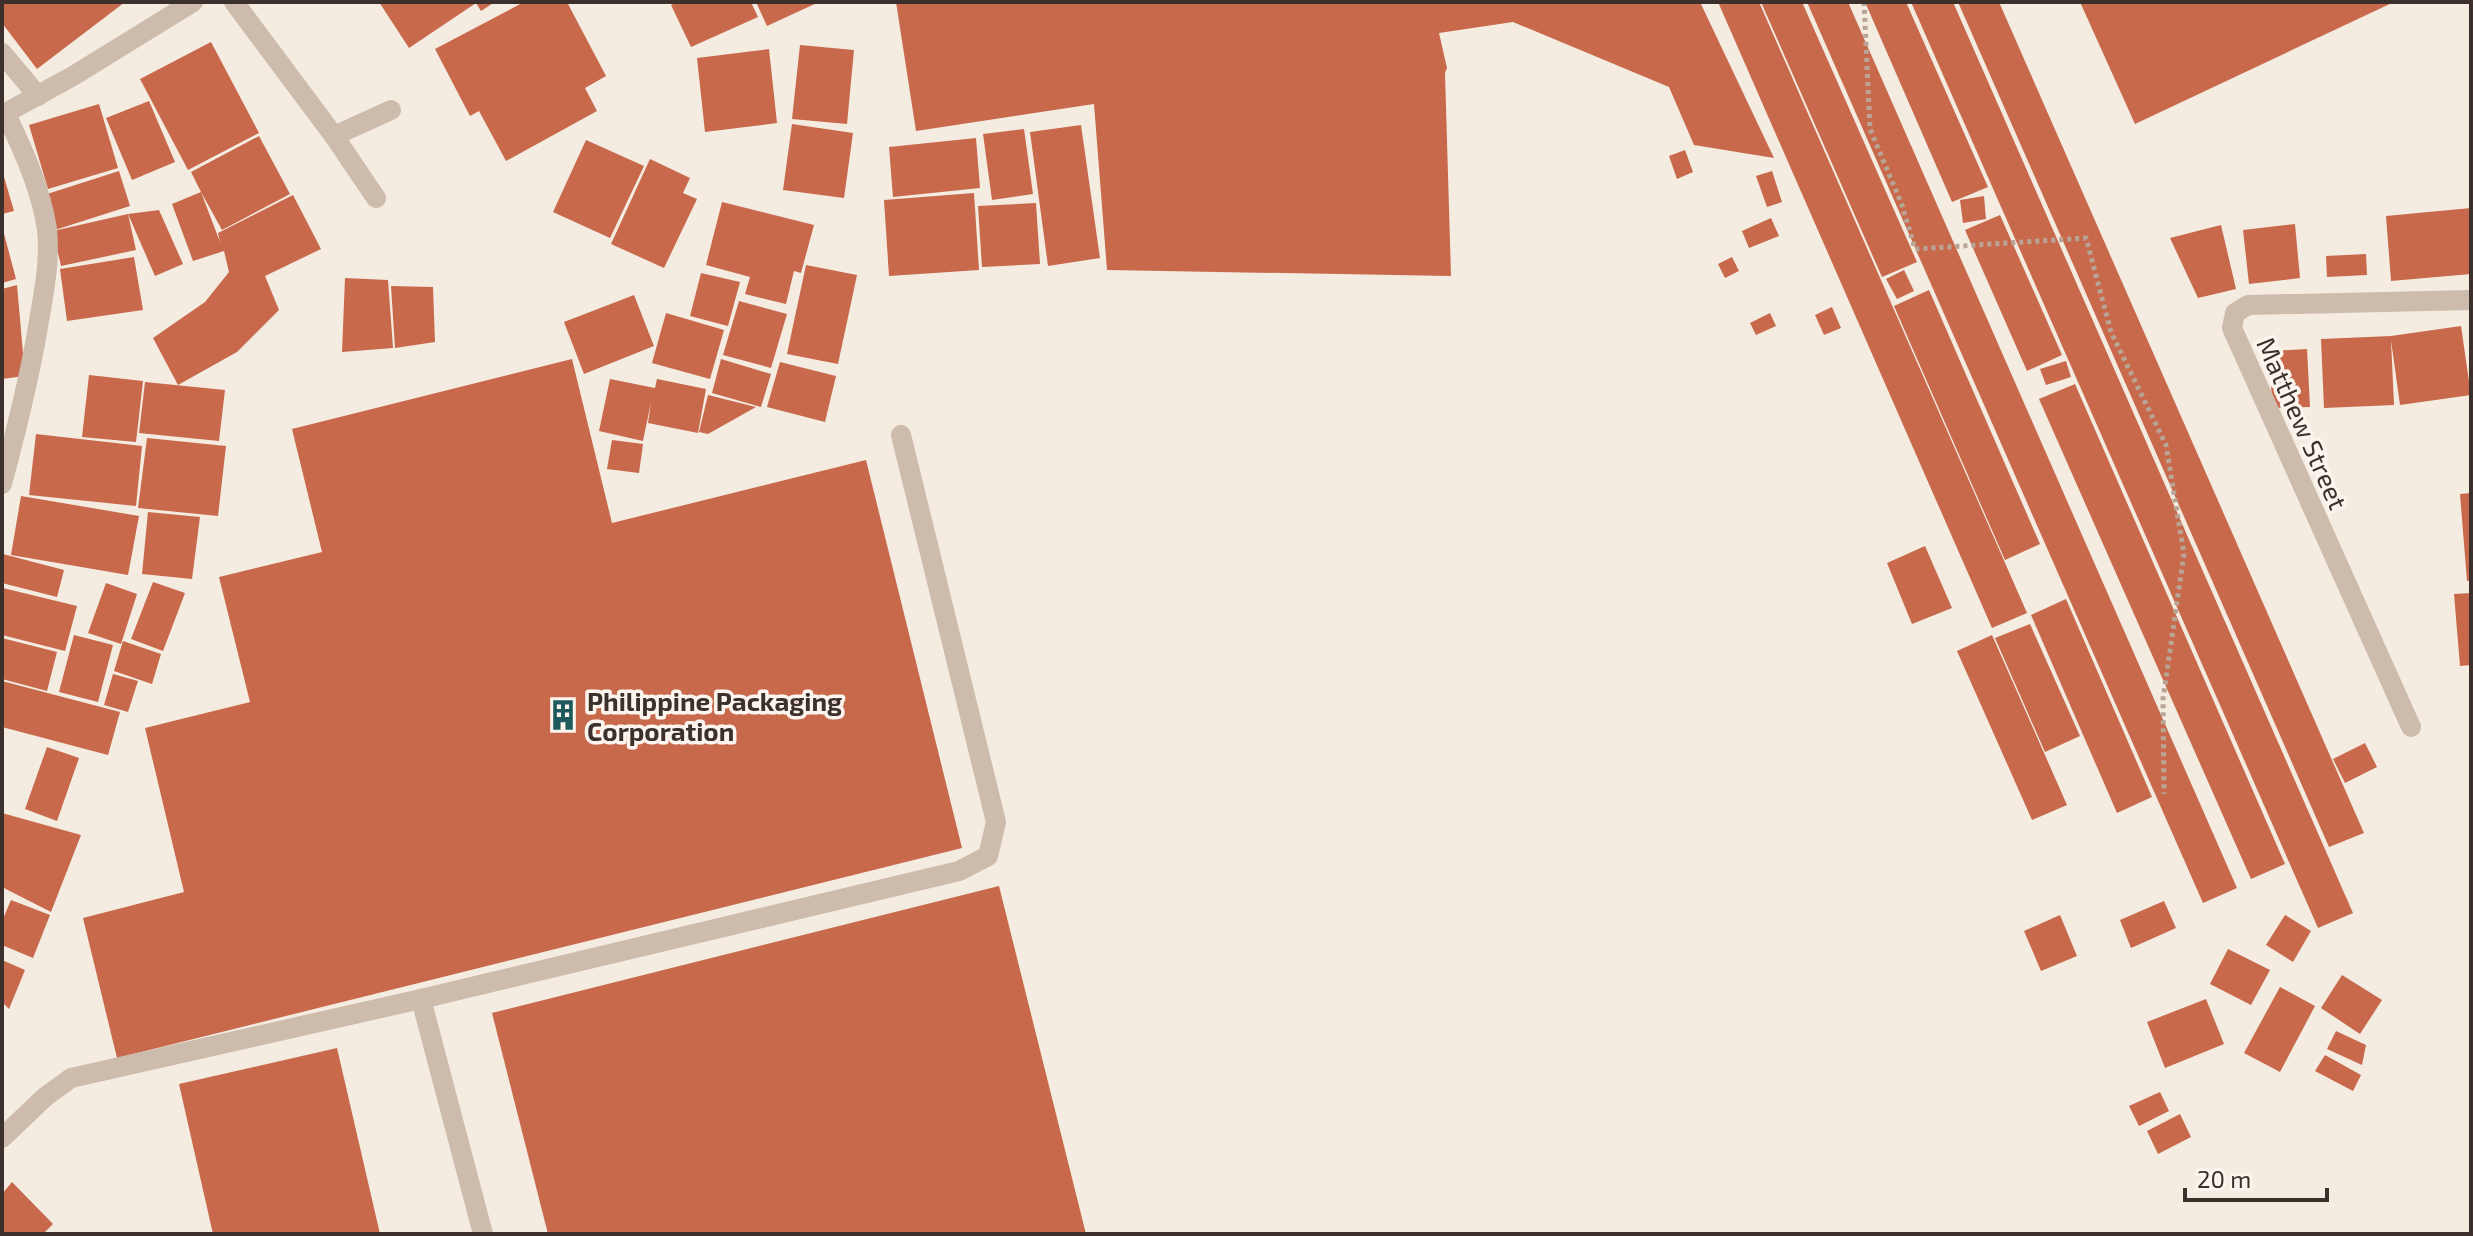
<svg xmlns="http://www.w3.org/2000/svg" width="2473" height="1236" viewBox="0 0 2473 1236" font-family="'Exo 2',sans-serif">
	<rect width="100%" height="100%" fill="#f4ebe1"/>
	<g fill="#c8694b">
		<polygon points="2,2 125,2 37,69 2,23"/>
		<polygon points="379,2 495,2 481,11 476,3 409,48"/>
		<polygon points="524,2 567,2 606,76 585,88 597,111 506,161 479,111 470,116 435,49"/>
		<polygon points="678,2 751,2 758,17 691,47 671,5"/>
		<polygon points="756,2 819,2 767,26"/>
		<polygon points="896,2 1700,2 1774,158 1694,145 1669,87 1513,22 1439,33 1447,68 1445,73 1451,276 1107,270 1094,104 916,131"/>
		<polygon points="1718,2 1759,2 2027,613 1992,628"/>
		<polygon points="1761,2 1802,2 1917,262 1882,277"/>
		<polygon points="1807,2 1848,2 2237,888 2203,903"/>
		<polygon points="1865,2 1906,2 1988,187 1952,202"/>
		<polygon points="1911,2 1953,2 2353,913 2318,928"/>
		<polygon points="1958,2 1999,2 2364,833 2329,847"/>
		<polygon points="2080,2 2394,2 2135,124"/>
		<polygon points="211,42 259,133 188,170 140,79"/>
		<polygon points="800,45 854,50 847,124 792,119"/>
		<polygon points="769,49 777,123 705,132 697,58"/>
		<polygon points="149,101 175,162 132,180 106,118"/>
		<polygon points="99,104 118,168 48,189 29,125"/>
		<polygon points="792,124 853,133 844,198 783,190"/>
		<polygon points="1081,125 1100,258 1048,266 1030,132"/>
		<polygon points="1024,129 1033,194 992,200 983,134"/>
		<polygon points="259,136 290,194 222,230 201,192 220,242 218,233 293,195 321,249 265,276 279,310 237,352 178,385 153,338 205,302 229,272 224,251 193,261 172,204 201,192 191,172"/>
		<polygon points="976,138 980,188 893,197 889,147"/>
		<polygon points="586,140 644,166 610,238 553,212"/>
		<polygon points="1685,150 1693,172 1677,179 1669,156"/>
		<polygon points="650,159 690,178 683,193 697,199 664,268 611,244"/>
		<polygon points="2,170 14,211 2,214"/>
		<polygon points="119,171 130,206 55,230 44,195"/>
		<polygon points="1772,171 1782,202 1767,207 1756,176"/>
		<polygon points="974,193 979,270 889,276 884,200"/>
		<polygon points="1984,196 1986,219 1963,223 1960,200"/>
		<polygon points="722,202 814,225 801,273 794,271 786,304 745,294 750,277 706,265"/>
		<polygon points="1036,203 1040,264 982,267 978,206"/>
		<polygon points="2471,208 2471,274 2391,281 2386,216"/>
		<polygon points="159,210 183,264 155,276 128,214"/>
		<polygon points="128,214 136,250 61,266 53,231"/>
		<polygon points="2000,215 2062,355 2027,371 1965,230"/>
		<polygon points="1771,218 1779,236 1749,248 1742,231"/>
		<polygon points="2295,224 2300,278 2249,284 2243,230"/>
		<polygon points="2221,225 2236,289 2198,298 2170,238"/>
		<polygon points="2,226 16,279 2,283"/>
		<polygon points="2366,254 2367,275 2327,277 2326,256"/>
		<polygon points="134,257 143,310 67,321 60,269"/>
		<polygon points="1732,257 1739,271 1725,278 1718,264"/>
		<polygon points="806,265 857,275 838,364 787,354"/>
		<polygon points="1904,270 1914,291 1897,299 1886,279"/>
		<polygon points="701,273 740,282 728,326 690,316"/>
		<polygon points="345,278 388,280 393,348 342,352"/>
		<polygon points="17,285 25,376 2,379 2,289"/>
		<polygon points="391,286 433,287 435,342 395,348"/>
		<polygon points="1929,290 2040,544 2005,560 1894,306"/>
		<polygon points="634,295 654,346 584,374 564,322"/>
		<polygon points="739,301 787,314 771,368 723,355"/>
		<polygon points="1832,307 1841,328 1824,335 1815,315"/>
		<polygon points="666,313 724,330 710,379 652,363"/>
		<polygon points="1770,313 1776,326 1756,335 1750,323"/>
		<polygon points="2461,326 2471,395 2400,405 2391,340 2394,405 2324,408 2321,339 2391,336"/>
		<polygon points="2307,349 2310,407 2272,408 2270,351"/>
		<polygon points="572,359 612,523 866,460 962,848 117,1058 83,918 184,892 145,728 250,702 219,577 322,552 292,429"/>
		<polygon points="721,359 771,374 761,407 712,393"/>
		<polygon points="2066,361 2071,377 2046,385 2040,369"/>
		<polygon points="780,362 836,376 825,422 767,407"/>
		<polygon points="89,375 143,381 136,442 82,437"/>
		<polygon points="610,379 655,388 657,379 706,389 698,433 648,423 651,402 643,441 599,431"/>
		<polygon points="145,382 225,390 219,441 139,433"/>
		<polygon points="2075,384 2285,864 2251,879 2039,399"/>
		<polygon points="708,395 756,407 708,434 699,432"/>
		<polygon points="36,434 142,446 136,506 29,495"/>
		<polygon points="147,438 226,446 218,516 138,508"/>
		<polygon points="612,440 643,444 639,473 607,469"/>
		<polygon points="2471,493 2471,580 2467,581 2460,494"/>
		<polygon points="21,496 139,516 128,575 11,555"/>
		<polygon points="148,512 200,517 192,579 142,574"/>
		<polygon points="1925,546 1952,608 1912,624 1887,563"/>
		<polygon points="3,554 64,570 57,597 2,583"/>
		<polygon points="153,582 185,593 163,651 131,639"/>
		<polygon points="106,583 137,594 121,644 88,633"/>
		<polygon points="3,588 77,606 65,651 2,635"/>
		<polygon points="2471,593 2471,665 2460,666 2454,594"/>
		<polygon points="2066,599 2152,797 2117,813 2031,615"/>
		<polygon points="2030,624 2080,736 2045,752 1995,638"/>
		<polygon points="74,635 113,645 98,702 59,692"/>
		<polygon points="1992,635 2067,805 2032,820 1957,651"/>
		<polygon points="2,638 57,652 47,691 2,679"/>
		<polygon points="123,641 161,654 152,684 114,671"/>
		<polygon points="113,674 138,681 128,712 104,705"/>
		<polygon points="2,681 120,712 108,755 2,727"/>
		<polygon points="2365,743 2377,767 2345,783 2333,759"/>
		<polygon points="47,747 79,758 57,821 25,809"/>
		<polygon points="2,813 81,835 51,912 2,887"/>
		<polygon points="999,886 1086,1234 548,1234 492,1013"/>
		<polygon points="11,900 50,915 33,958 2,945 2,921"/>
		<polygon points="2164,901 2176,928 2131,948 2120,920"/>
		<polygon points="2060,915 2077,956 2041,971 2024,931"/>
		<polygon points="2285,915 2311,931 2293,962 2266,945"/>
		<polygon points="2228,949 2270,970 2251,1005 2210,984"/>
		<polygon points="2,960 25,970 9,1009 2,1002"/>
		<polygon points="2342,975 2382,1000 2360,1034 2321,1008"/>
		<polygon points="2280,987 2315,1006 2280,1072 2244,1053"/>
		<polygon points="2206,999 2224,1044 2165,1068 2147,1022"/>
		<polygon points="2336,1031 2366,1045 2362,1065 2327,1049"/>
		<polygon points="337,1048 380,1234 213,1234 179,1084"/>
		<polygon points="2325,1055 2361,1075 2353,1091 2315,1071"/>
		<polygon points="2160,1092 2169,1111 2139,1126 2129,1106"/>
		<polygon points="2180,1114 2191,1137 2158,1154 2147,1131"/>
		<polygon points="12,1182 53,1224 43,1234 2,1234 2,1194"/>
	</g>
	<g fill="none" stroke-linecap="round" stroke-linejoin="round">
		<polyline stroke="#b9a596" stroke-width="5" stroke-dasharray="4 4" stroke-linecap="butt" points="1864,2 1870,129 1902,205 1915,249 2086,238 2111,332 2166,445 2184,554 2163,699 2164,794"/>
		<g stroke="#cdbbac" stroke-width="20">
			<polyline points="234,2 334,136 376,198"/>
			<polyline points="2,53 38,96"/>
			<polyline points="2,115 73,76 193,2"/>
			<polyline points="334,136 391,110"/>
			<path d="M2 484C17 428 31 373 40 315 45 286 50 259 47 229 41 189 23 150 6 114"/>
			<polyline points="2411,727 2232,328 2235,313 2248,305 2471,300"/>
			<polyline points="421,999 483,1234"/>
			<polyline points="2,1138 45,1097 71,1078 421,999 959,871 988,856 996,822 901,435"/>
		</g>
	</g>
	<defs>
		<symbol id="building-bare" viewBox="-9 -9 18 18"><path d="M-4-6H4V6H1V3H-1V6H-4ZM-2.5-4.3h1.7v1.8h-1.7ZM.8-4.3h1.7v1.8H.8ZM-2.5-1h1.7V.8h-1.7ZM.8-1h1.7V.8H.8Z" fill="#1f5a5e" stroke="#fbf5ee" stroke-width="2.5" paint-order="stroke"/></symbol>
	</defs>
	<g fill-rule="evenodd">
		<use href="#building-bare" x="541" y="693" width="44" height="44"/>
	</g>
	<g text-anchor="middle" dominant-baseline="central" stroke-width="7" stroke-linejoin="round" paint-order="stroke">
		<g font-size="26" fill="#3b302b" stroke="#fbf5ee">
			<text transform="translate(2303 423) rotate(66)">Matthew Street</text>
		</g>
		<g font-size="26" font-weight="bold" fill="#3b302b" stroke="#fbf5ee" text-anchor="start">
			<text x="587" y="700">Philippine Packaging<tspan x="587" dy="30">Corporation</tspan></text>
		</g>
	</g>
	<rect width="2473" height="1236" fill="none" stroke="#3b302b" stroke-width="8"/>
	<path d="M2185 1188v12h142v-12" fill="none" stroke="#3b302b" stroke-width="4"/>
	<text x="2197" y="1188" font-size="24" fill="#3b302b" stroke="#fbf5ee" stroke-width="6" paint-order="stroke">20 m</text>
</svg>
